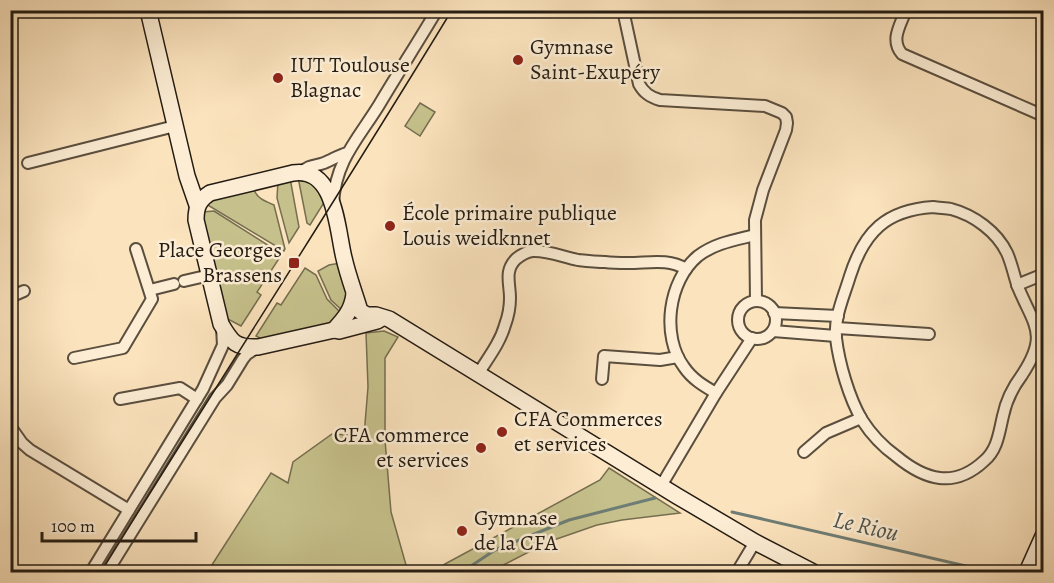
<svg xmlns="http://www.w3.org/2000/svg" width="1054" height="583" viewBox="0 0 1054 583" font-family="Alegreya,serif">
	<rect width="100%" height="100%" fill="#fbe3bd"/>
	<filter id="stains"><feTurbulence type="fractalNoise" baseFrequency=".00333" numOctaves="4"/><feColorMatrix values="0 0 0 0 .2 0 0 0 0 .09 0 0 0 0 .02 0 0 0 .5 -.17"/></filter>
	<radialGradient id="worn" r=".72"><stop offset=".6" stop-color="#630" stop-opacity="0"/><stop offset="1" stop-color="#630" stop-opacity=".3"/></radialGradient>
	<g fill="#c6c18c" stroke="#756e50" stroke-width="1.5">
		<polygon points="420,103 435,112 420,136 405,126"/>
		<polygon points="298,177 313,182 325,201 310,225 307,223"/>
		<polygon points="290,178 299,227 289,243 277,198 278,181"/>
		<path d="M253 187C256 198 264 201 274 205L285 249 284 251 206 204 210 199Z"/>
		<polygon points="214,211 282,254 257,292 261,295 241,326 224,317 202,212"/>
		<polygon points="340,263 348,292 344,312 331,300 318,271 329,265"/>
		<polygon points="305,268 316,275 327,299 343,315 338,321 265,341 256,336 277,303 281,305"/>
		<polygon points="384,331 398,337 385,358 385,440 391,512 408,572 205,572 208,571 271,473 288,483 293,462 332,434 364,436 368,387 366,333"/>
		<polygon points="609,468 680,513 622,520 597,525 548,542 490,572 435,572 445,564 600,480"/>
	</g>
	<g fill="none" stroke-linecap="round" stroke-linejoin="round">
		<g stroke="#6e7d75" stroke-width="3">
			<polyline points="732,512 992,572"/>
			<polyline points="462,572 495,550 569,520 655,498"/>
		</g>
		<defs>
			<g id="street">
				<path d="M623 10 639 84C644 93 650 97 660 100L765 106 782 113 786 117 787 123 786 130 763 190 755 220 756 301"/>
				<path d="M906 10C900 26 890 40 902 54L1044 116"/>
				<polyline points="28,163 175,126"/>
				<path d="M302 172C308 165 316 166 324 163 332 160 339 155 347 153"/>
				<path d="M333 203C336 160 358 139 379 105 398 73 418 42 437 10"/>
				<path d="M933 207C939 208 946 208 951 209 974 215 997 232 1007 253 1012 264 1014 276 1018 287 1034 326 1049 334 1022 375 1013 387 1006 401 1003 416 999 432 998 449 984 461 954 489 925 480 896 456 882 446 871 434 862 420 849 398 839 363 836 338 834 317 844 296 850 276 864 232 886 210 933 207Z"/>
				<polyline points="184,281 210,275"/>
				<polyline points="1017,285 1044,274"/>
				<polyline points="150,290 174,284"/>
				<polyline points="10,297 24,291"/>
				<circle cx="757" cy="320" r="19"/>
				<polyline points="774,313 838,316"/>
				<polyline points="837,328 929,334"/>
				<polyline points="773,331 836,336"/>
				<polyline points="74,358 123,348 152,299 136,249"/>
				<path d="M478 374C488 358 500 343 505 325 508 317 510 307 510 298 510 283 504 271 516 259 521 255 526 252 532 251 547 250 563 257 578 260 587 261 596 262 605 262 613 263 620 263 628 263 649 263 668 258 686 269"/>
				<polyline points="602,379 604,356 660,360 678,357"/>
				<path d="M716 393C704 386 692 379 684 367 661 336 668 281 698 256 715 243 735 240 755 235"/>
				<polyline points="120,399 180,388 197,399"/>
				<polyline points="10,426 22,443 30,450 129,510"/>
				<polyline points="804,452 826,433 861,418"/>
				<polyline points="661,486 716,393 752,338"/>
				<polyline points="91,572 203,389 223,345 222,328"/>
				<polyline points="107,572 215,398 227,385 243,359 247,354 258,347"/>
				<polyline points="737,572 755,542"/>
			</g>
			<g id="secondary">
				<polyline points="148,10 187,176 197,205"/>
				<path d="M382 318 377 321 339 331 334 330 258 347C236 348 232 343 221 324L196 220C196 207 199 200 210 193L293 173C336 166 337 231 344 258 348 276 355 294 360 311L367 315H376L389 319 677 496 755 542 813 572"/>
				<path d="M334 330C345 318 352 310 354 294"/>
				<polyline points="1027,572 1044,534"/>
			</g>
		</defs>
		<use href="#street" stroke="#5a4e3e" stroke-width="14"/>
		<use href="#secondary" stroke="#241c13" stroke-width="18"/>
		<use href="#street" stroke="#fcedd4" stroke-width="10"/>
		<use href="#secondary" stroke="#fcedd4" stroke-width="15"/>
		<path stroke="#241c13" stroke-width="1.5" d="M101 572C217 384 337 199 452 10"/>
	</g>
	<g fill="#8f2418" stroke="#fcedd4" stroke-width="2">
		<circle cx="518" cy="60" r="6"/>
		<circle cx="278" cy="78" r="6"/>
		<circle cx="390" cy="226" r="6"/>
		<rect x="288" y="257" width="12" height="12" rx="3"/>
		<circle cx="502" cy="432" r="6"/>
		<circle cx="481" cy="448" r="6"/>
		<circle cx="462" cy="531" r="6"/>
	</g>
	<g text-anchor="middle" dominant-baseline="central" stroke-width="5" stroke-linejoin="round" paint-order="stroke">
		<g font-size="22" fill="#241c13" stroke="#fcedd4" text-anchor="start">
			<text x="530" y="47">Gymnase<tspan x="530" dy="25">Saint-Exupéry</tspan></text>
			<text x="290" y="65">IUT Toulouse<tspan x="290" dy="25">Blagnac</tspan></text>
			<text x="402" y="213">École primaire publique<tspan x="402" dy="25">Louis weidknnet</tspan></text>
			<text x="282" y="250" text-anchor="end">Place Georges<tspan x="282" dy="25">Brassens</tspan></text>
			<text x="514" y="419">CFA Commerces<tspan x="514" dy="25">et services</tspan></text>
			<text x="469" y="435" text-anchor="end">CFA commerce<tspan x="469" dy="25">et services</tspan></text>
			<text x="474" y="518">Gymnase<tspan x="474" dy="25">de la CFA</tspan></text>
		</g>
		<g font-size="24" font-style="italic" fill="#4f544c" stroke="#fcedd4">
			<text transform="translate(866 526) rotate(13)">Le Riou</text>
		</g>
	</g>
	<rect width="1054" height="583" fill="none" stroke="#fbe3bd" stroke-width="36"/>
	<rect x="12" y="12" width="1030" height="559" fill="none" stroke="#241c13" stroke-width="3"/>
	<rect x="18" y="18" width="1018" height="547" fill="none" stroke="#241c13" stroke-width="1.5"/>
	<path d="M42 532v9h154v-9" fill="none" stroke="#241c13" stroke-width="3"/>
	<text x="51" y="532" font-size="18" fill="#241c13" stroke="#fcedd4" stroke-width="4.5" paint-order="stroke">100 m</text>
	<rect width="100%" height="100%" filter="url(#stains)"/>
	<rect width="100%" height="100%" fill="url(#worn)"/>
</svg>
